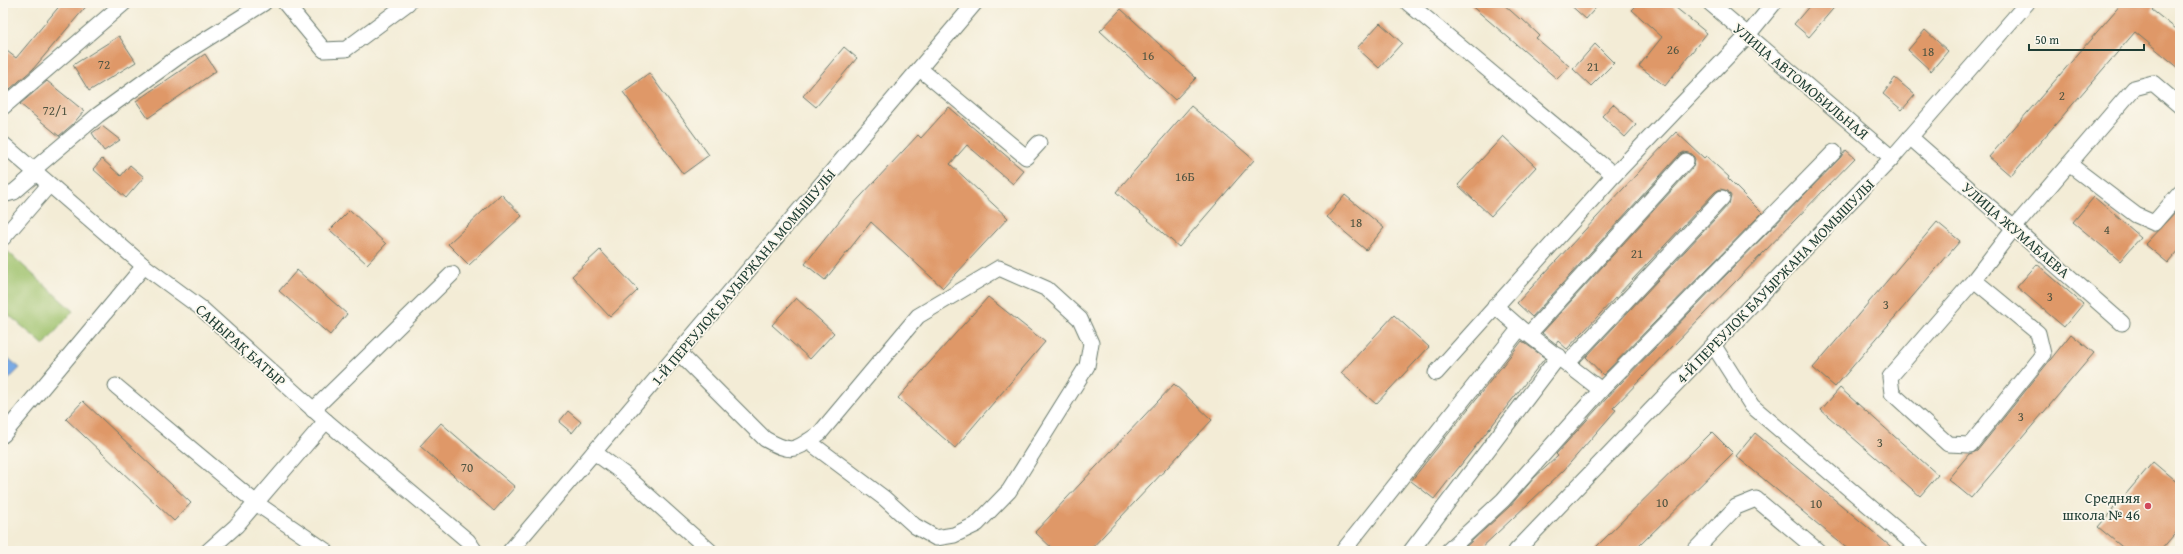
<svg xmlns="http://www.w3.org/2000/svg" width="2183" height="554" viewBox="0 0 2183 554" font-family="'Gentium Book Plus',serif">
	<rect width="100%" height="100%" fill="#fbf7ec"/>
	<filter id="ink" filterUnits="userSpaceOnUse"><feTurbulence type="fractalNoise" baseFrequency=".025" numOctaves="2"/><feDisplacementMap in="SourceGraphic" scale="8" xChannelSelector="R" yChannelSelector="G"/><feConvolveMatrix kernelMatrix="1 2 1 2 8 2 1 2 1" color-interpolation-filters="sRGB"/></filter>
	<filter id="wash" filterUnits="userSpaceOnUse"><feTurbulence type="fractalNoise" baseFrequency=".012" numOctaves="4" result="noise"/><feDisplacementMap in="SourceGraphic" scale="16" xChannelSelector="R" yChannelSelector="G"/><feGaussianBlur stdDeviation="0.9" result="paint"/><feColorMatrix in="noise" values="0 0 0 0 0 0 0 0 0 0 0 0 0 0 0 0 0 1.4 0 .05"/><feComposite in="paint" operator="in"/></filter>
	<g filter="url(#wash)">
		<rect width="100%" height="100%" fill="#f3ecd6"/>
		<polygon fill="#9dc16b" stroke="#5e7f50" points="6,250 73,311 44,345 3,310 3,254"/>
		<polygon fill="#7aaae5" stroke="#4c748c" points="3,354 20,368 3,385"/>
		<g id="blocks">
			<g fill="#df9868">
				<polygon points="62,3 89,3 33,69 3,95 3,48 16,58"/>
				<polygon points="1468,3 1502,3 1520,19 1521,18 1539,35 1536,38 1569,66 1557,79"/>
				<polygon points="1568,3 1600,3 1586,19"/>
				<polygon points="1639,3 1670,3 1707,33 1665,86 1639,66 1662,37 1632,10"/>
				<polygon points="1812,3 1838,3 1809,37 1794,24"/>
				<polygon points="2122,3 2158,3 2152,10 2180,32 2180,69 2135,32 2011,176 1989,157"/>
				<polygon points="1121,9 1196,78 1175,100 1100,31"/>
				<polygon points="1380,23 1402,43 1379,68 1357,48"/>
				<polygon points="1925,30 1948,51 1931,71 1908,50"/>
				<polygon points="119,36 136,62 89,91 73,65"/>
				<polygon points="1595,44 1614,63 1591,86 1573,69"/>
				<polygon points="844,47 857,58 816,107 803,96"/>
				<polygon points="205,54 216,71 148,118 136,101"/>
				<polygon points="649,73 709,155 683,174 623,92"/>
				<polygon points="1895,78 1915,95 1902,110 1883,94"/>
				<polygon points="47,81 84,111 73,124 59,136 20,104"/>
				<polygon points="1613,104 1636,125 1625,137 1602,116"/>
				<polygon points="1191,106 1254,160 1179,247 1116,192"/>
				<polygon points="949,107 1024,171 1013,184 967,145 950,164 1008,218 943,288 871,222 825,280 805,264 848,210 918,135 921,138"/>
				<polygon points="102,126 120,140 104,151 92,133"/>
				<polygon points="1676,132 1704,158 1706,156 1729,177 1728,179 1762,213 1603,375 1586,357 1729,204 1731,196 1728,191 1720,189 1715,192 1567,349 1558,341 1556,344 1542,333 1693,167 1695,159 1692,154 1684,152 1679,155 1532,317 1517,303"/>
				<polygon points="1503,136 1536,167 1491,216 1458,185"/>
				<polygon points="1846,150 1855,158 1613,408 1616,410 1564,470 1478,551 1461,551 1509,507 1534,478 1558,456 1556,454 1616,388 1840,158"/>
				<polygon points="102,159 121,176 130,165 144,177 126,198 93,169"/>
				<polygon points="501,194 522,216 469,265 448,244"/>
				<polygon points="1345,195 1384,228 1366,250 1327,217"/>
				<polygon points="2094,197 2141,237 2120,261 2073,222"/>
				<polygon points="2180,207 2180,249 2168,263 2145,244"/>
				<polygon points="350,210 386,244 367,264 330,230"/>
				<polygon points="1937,222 1960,241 1835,387 1813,368"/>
				<polygon points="600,250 638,290 610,317 572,276"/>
				<polygon points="2037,264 2083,304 2064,327 2017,287"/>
				<polygon points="297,270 347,314 330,335 279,291"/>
				<polygon points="988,297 1045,342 955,448 898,398"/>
				<polygon points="796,298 834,333 810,359 772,325"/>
				<polygon points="1394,315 1429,347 1376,404 1341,373"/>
				<polygon points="2071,334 2094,353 1971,498 1948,479 1969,454 1977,451"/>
				<polygon points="1522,341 1545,358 1434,499 1411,481"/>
				<polygon points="1174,384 1212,420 1089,551 1055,551 1035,532"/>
				<polygon points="1840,388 1938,475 1920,496 1821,410"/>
				<polygon points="83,401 191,503 174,521 66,419"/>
				<polygon points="568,411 581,422 572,433 559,422"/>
				<polygon points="441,423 515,487 494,511 420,446"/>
				<polygon points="1712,432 1733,453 1634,551 1592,551"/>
				<polygon points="1755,433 1896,551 1850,551 1736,456"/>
				<polygon points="2153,462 2180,485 2180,528 2160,551 2127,551 2098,527"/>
			</g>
		</g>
	</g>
	<g filter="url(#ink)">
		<use href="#blocks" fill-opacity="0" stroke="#697a6d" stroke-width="1"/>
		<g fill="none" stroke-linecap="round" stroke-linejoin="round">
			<defs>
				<g id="minor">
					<polyline points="285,3 324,50 346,49 408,3"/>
					<polyline points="1408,3 1614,175 1747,36 1774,3"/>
					<polyline points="1710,3 1892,158"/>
					<polyline points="920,69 1026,157 1039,143"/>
					<polyline points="3,107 124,3"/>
					<polyline points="1910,137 2122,323"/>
					<polyline points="3,144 144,266 201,308 326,421 468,541 475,551"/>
					<polyline points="2069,164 2136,215 2154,223 2180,193"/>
					<polyline points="33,170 98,115 178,57 264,3"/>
					<polyline points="3,195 14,192 36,173"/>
					<polyline points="3,238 49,185"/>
					<polyline points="1974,280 2038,333 2043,354 1970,445 1948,444 1892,393 1890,377 1974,280 2013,229 2134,88 2153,83 2180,106"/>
					<polyline points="1529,334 1686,161"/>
					<polyline points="1714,346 1752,406 1922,551"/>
					<path d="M679 353 765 439C793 455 795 450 820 433L918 316 999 268 1047 289 1080 319 1091 343 1087 366 1009 491 977 524 954 535 936 538 915 526 884 498 808 441"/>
					<polyline points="1568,363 1722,198"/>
					<polyline points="1436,373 1614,175"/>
					<polyline points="116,386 256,503 326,551"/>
					<polyline points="1601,390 1834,152"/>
					<polyline points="313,410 452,274"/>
					<polyline points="3,435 144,266"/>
					<polyline points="594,452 624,474 710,551"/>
					<polyline points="208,551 236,526 326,421"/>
					<polyline points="510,551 975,3"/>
					<polyline points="1343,551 1520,328"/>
					<polyline points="1411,551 1559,356"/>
					<polyline points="1448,551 1503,500 1601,390 1520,328 1495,306"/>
					<polyline points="1516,551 1892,158 2027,3"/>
					<polyline points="1694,551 1736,507 1756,499 1818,551"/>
				</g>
			</defs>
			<use href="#minor" stroke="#697a6d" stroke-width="17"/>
			<use href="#minor" stroke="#fff" stroke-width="15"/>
		</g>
	</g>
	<circle fill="#d1495b" stroke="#fbf7ec" stroke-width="1.5" cx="2148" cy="506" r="4"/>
	<g text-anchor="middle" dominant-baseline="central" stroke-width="3.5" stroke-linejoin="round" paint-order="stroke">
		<g font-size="13" fill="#4f5441">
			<text x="1673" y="49">26</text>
			<text x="1928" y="51">18</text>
			<text x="1148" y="55">16</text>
			<text x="104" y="64">72</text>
			<text x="1593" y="66">21</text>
			<text x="2062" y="95">2</text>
			<text x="55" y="110">72/1</text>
			<text x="1185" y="176">16Б</text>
			<text x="1356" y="222">18</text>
			<text x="2107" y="229">4</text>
			<text x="1637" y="253">21</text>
			<text x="2050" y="296">3</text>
			<text x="1886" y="304">3</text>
			<text x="2021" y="416">3</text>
			<text x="1880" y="442">3</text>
			<text x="467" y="467">70</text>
			<text x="1662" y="502">10</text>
			<text x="1816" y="503">10</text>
		</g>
		<g font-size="15" fill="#1f3d34" stroke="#fbf7ec">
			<text transform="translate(1801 81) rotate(40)">УЛИЦА АВТОМОБИЛЬНАЯ</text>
			<text transform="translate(2016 230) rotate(41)">УЛИЦА ЖУМАБАЕВА</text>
			<text transform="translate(743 277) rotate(-50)">1-Й ПЕРЕУЛОК БАУЫРЖАНА МОМЫШУЛЫ</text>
			<text transform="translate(1775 281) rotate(-46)">4-Й ПЕРЕУЛОК БАУЫРЖАНА МОМЫШУЛЫ</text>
			<text transform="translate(241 345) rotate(42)">САҢЫРАҚ БАТЫР</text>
		</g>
		<g font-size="15" fill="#1f3d34" stroke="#fbf7ec" text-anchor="end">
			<text x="2140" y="497">Средняя<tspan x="2140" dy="17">школа № 46</tspan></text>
		</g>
	</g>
	<rect width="2183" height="554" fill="none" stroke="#fbf7ec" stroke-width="16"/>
	<path d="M2029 44v6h115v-6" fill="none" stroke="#1f3d34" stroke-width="2"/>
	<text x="2035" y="44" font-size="12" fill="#1f3d34" stroke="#fbf7ec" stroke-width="3" paint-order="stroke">50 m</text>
</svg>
